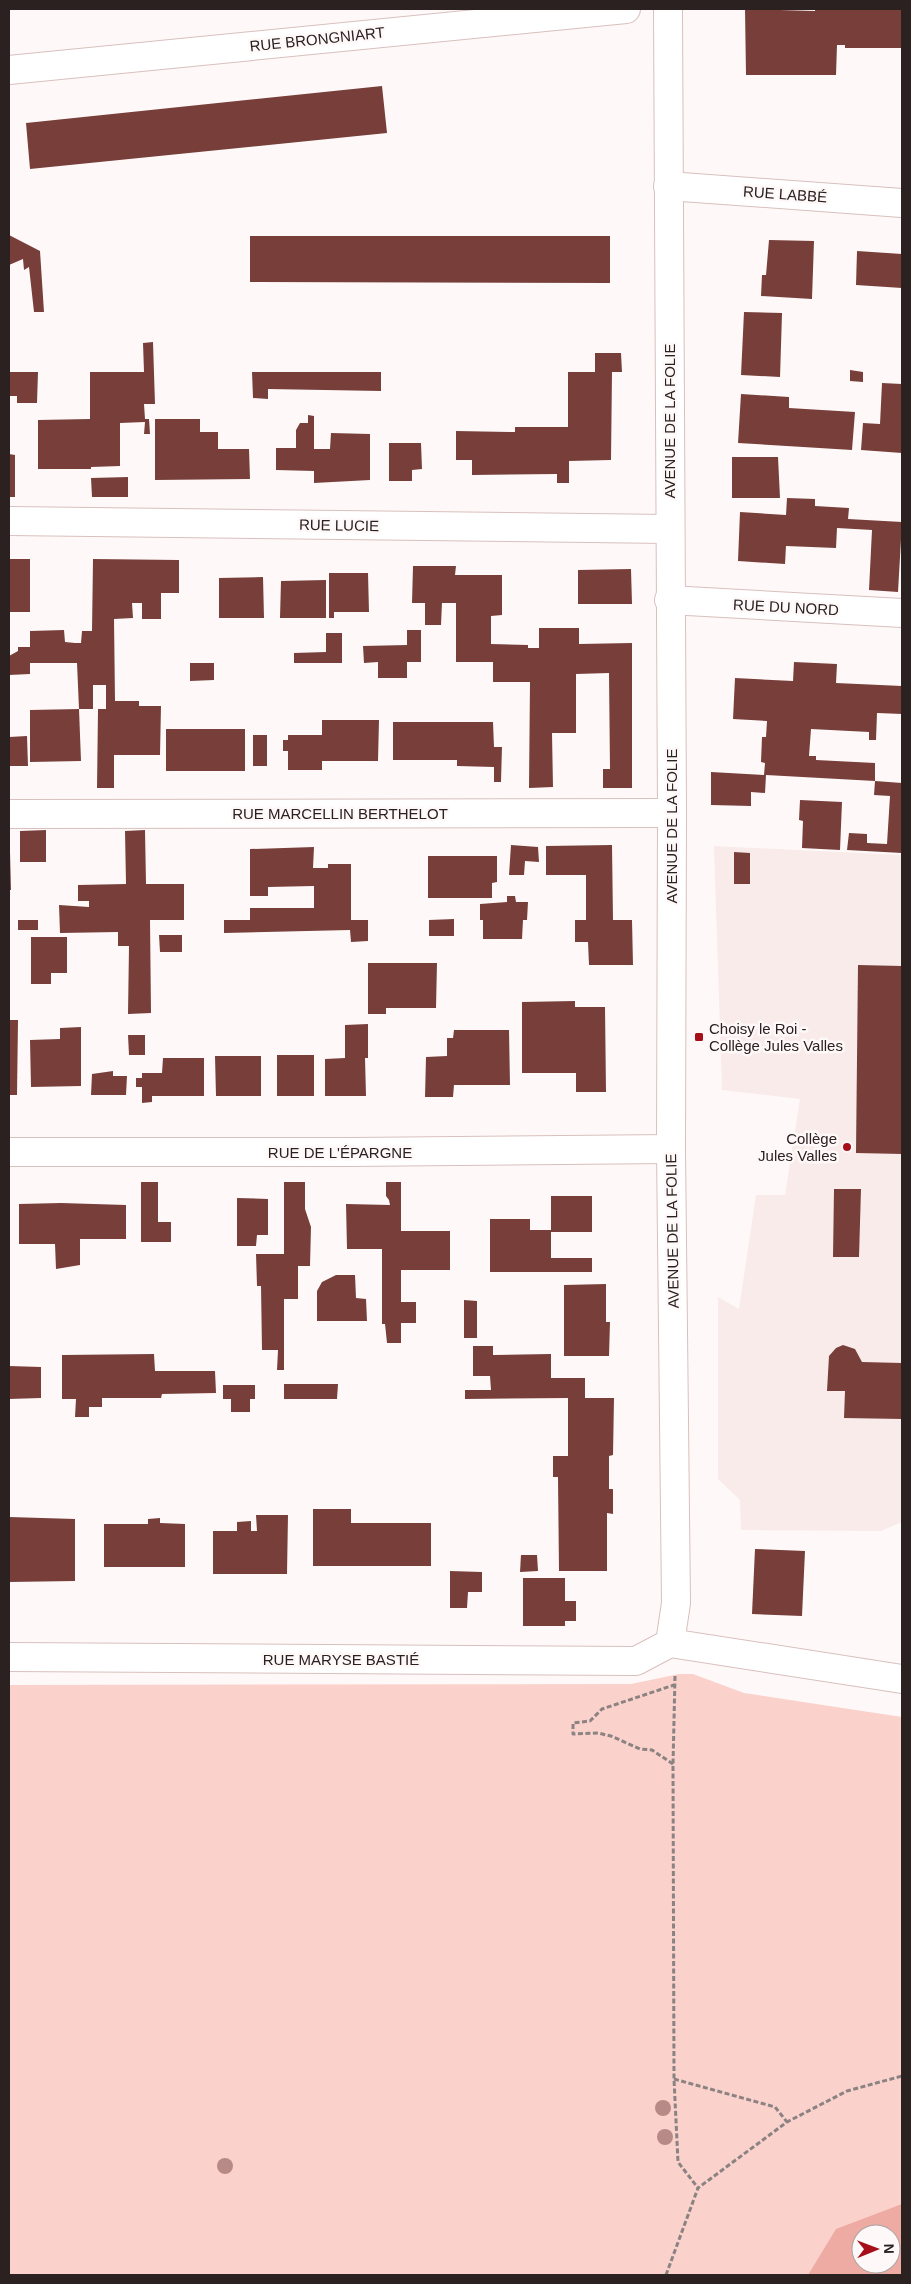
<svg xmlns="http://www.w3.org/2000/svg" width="911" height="2284" viewBox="0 0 911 2284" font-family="Helvetica,sans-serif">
	<rect width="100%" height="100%" fill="#fef9f8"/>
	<polygon fill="#f9ebea" points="714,846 902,855 902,1522 881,1531 741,1530 740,1500 718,1479 718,1297 739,1309 756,1195 785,1195 800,1099 722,1090"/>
	<path fill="#fbd1cc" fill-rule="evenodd" d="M679 1674H693L744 1693 902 1717V2275H9V1685L631 1684ZM861 2234H891V2264H861Z"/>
	<path fill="#eeaba3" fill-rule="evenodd" d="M902 2204V2275H808L836 2229ZM861 2234H891V2264H861Z"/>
	<g fill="#783f3a">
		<polygon points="745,9 815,11 815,9 902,9 902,48 845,48 845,45 837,45 836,75 746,75"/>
		<polygon points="382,86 387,133 30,169 26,123"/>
		<polygon points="9,235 40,251 44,312 34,312 29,267 24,270 23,259 9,265"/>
		<polygon points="250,236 610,236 610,283 250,282"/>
		<polygon points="769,240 814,241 812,299 761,296 762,275 766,275"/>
		<polygon points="857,251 902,254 902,288 856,285"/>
		<polygon points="744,312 782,313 780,377 741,375"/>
		<polygon points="153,342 155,404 144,404 145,419 149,419 150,434 144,434 145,422 120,423 120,466 91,467 91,469 38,469 38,420 90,419 90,372 144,372 143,343"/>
		<polygon points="595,353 621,353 622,372 612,372 611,460 569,461 569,483 557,483 557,474 472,475 472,460 456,460 456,431 515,432 515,427 568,427 568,372 595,372"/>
		<polygon points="850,370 863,372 863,382 850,381"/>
		<polygon points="9,372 38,372 37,403 17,403 17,396 9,396"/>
		<polygon points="252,372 381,372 381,391 268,389 268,399 253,398"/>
		<polygon points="882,383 902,384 902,453 861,450 863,423 880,424"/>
		<polygon points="741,394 789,397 789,408 855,412 852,450 738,443"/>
		<polygon points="308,415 314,416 314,449 330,449 331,433 370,434 370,480 314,483 314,471 276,470 276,448 296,448 296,430 300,423 308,423"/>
		<polygon points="155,419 200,419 200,432 218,432 218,449 249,449 250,479 155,480"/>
		<polygon points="389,443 421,443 422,469 412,470 412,481 389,481"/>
		<polygon points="9,454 15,455 15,497 9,497"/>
		<polygon points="732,457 778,457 780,498 732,498"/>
		<polygon points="128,477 128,497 92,497 91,478"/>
		<polygon points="787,498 815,499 815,506 849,508 848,519 902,522 898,592 869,590 872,530 837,528 836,548 786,546 785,564 738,561 740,512 786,515"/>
		<rect x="9" y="559" width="21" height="53"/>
		<polygon points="93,559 179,560 179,593 161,593 161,619 142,619 142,603 132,603 133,618 114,619 115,701 139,701 139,706 161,706 160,755 114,755 114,788 97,788 98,709 106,709 106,685 93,685 93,709 79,709 77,663 30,663 30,674 9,675 9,656 18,651 18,647 30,647 30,631 64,630 65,642 75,643 81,643 82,631 92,631"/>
		<polygon points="413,566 456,566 455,575 502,575 502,615 491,616 491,644 528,645 528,648 539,648 539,628 579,628 579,644 632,643 632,788 603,788 603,769 610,769 609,673 576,674 576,733 552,733 553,787 529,788 530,682 493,682 493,662 456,662 456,603 442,603 441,625 425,625 425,603 412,603"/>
		<polygon points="631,569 632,604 578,604 578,570"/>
		<polygon points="329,573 368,573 369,612 334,612 334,618 329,618"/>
		<polygon points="263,577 264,618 219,618 219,578"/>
		<polygon points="326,580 326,618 280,618 281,581"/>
		<polygon points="407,630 421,630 421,662 407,662 407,678 378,678 378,662 364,663 363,646 407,645"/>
		<polygon points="326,633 342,633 342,663 294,663 294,653 326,652"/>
		<polygon points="794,662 837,664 836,683 902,686 902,714 877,713 876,740 869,740 869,732 811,729 809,756 816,756 816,760 875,763 875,781 902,783 902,853 847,850 849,833 867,834 867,843 887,844 890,796 874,795 875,781 766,775 765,793 751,792 751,806 711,805 711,772 764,775 765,763 761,762 762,737 766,737 767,721 733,719 735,678 793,681"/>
		<polygon points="190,663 214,663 214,680 190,681"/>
		<polygon points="79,709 81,761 30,762 30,710"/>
		<polygon points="322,720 379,720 378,761 322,761 322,770 288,770 288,751 283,751 283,740 288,740 288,735 322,735"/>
		<polygon points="393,722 493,722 494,747 502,747 501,782 494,782 494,767 457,766 457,760 393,760"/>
		<rect x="166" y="729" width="79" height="42"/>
		<rect x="253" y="735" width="14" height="31"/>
		<polygon points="27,736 28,766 9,766 9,737"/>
		<polygon points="800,800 842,802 840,850 802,848 803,821 799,820"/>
		<polygon points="46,830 46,862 20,862 20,831"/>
		<polygon points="145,830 146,884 184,884 184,920 150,920 151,1013 128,1014 129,946 118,946 118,932 60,933 59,905 89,907 89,901 78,901 78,885 126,884 125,831"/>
		<polygon points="511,845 538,847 539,862 525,861 524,875 509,875"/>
		<polygon points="612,845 613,920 632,920 633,965 589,965 588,942 575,942 575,920 586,920 586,875 546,875 546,846"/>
		<polygon points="314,847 313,868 328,868 328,864 351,864 351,920 368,920 368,941 351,942 350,930 224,933 224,920 250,920 250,908 314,908 314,886 268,887 268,896 250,896 250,849"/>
		<polygon points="9,852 10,852 11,890 9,890"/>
		<polygon points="734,852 750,853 750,884 734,884"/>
		<polygon points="428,856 497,856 497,882 492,883 492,898 428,898"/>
		<polygon points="507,896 515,896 516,902 528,902 527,920 523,920 522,939 483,939 483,920 480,920 480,904 507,902"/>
		<polygon points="454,919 454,936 429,936 429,920"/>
		<rect x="18" y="920" width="20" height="10"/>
		<polygon points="159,935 182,935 182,952 160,952"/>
		<polygon points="31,937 67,937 67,973 51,973 51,984 31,984"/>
		<polygon points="368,963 437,963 436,1008 386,1008 386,1014 368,1014"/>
		<polygon points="858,965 902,966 902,1154 856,1153"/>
		<polygon points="575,1001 575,1007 605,1007 606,1092 576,1092 576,1073 522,1073 522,1002"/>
		<polygon points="9,1020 18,1020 17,1095 9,1095"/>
		<polygon points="368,1024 368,1058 365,1058 366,1096 325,1096 325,1059 345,1058 345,1025"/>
		<polygon points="81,1027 81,1086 31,1087 30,1040 60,1039 60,1028"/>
		<polygon points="454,1030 509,1030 510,1085 454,1085 453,1097 425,1097 426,1057 447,1056 447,1038 453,1038"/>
		<polygon points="128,1035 145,1035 145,1055 129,1055"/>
		<rect x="277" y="1055" width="37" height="41"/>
		<polygon points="215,1056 261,1056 261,1096 216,1096"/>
		<polygon points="163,1058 204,1058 204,1096 152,1096 152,1102 142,1103 142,1087 136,1087 136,1078 142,1078 142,1073 162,1073"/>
		<polygon points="113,1071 113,1076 127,1076 126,1095 91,1095 92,1074"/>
		<polygon points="141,1182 158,1182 158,1222 171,1222 171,1242 141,1242"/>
		<polygon points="284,1182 305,1182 305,1209 311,1227 310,1266 298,1266 298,1299 284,1299 284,1370 277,1370 278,1350 262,1350 261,1286 257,1286 256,1254 284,1254"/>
		<polygon points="386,1182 401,1182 401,1231 450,1231 450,1270 401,1270 401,1302 416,1302 416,1323 401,1323 401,1343 387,1343 385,1324 382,1324 382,1249 347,1249 346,1204 390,1205 389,1200 386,1196"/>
		<polygon points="834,1189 861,1189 859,1257 833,1257"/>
		<polygon points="551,1196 592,1196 592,1232 551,1232 551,1258 592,1258 592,1272 490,1272 490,1219 530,1219 530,1230 551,1230"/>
		<polygon points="237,1198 268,1199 268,1235 257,1235 256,1246 237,1246"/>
		<polygon points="61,1203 126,1205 126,1239 80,1239 80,1265 56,1269 55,1244 19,1244 19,1204"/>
		<polygon points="336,1275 355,1275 356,1298 366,1299 367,1321 317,1321 317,1291 322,1282"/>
		<polygon points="606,1284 606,1322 610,1322 609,1356 564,1356 564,1285"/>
		<polygon points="464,1300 477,1301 477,1338 464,1338"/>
		<polygon points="843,1345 855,1349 862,1362 902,1363 902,1419 844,1418 845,1391 827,1391 829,1356 836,1348"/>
		<polygon points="473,1346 493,1346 493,1355 551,1354 551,1378 585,1378 585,1398 614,1398 613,1455 609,1456 609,1489 613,1489 613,1514 607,1513 607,1571 559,1571 558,1477 553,1477 553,1456 568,1456 568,1398 465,1399 465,1390 491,1390 490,1376 473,1376"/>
		<polygon points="154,1354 155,1371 215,1371 216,1393 162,1394 161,1398 102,1398 102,1407 89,1407 89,1417 75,1417 76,1399 62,1399 62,1355"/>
		<polygon points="9,1366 41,1367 41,1398 9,1399"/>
		<polygon points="284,1384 338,1384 337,1399 284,1399"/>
		<polygon points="223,1385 255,1385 255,1399 250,1399 250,1412 231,1412 231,1399 223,1399"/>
		<polygon points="313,1509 351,1509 351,1523 431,1523 431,1566 313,1566"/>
		<polygon points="256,1515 288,1515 287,1574 213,1574 213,1531 237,1531 237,1522 251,1521 251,1531 257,1531"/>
		<polygon points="9,1517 75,1519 75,1581 9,1582"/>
		<polygon points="160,1518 160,1523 185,1524 185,1567 104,1567 104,1524 148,1524 148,1519"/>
		<polygon points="755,1549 805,1551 802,1616 752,1614"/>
		<polygon points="521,1555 537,1555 538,1571 520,1572"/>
		<polygon points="450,1571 482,1572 482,1592 468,1592 467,1608 450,1608"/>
		<polygon points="523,1578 565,1578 565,1601 576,1601 576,1621 565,1621 565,1626 523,1626"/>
	</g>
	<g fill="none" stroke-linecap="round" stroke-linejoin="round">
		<defs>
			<g id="street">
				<polyline points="668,9 672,813 671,1149 676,1603 670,1643"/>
				<polyline points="9,70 626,9"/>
				<polyline points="668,186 902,203"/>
				<polyline points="9,521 669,529"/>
				<polyline points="669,600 902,613"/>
				<polyline points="9,814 672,813"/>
				<polyline points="9,1152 351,1152 671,1149"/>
				<polyline points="670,1643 902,1679"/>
				<polyline points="9,1657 636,1661 670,1643"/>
			</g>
		</defs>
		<use href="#street" stroke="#d8c0bd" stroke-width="30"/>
		<g stroke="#8a8382" stroke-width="3" stroke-dasharray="5 2.5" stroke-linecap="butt">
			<polyline points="675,1676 673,1765 674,2079 678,2162 698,2188"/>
			<polyline points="673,1764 652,1750 640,1749 611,1736 598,1733 573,1734 573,1723 590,1721 602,1709 674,1685"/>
			<polyline points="674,2079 775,2107 787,2122"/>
			<polyline points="666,2275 698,2188 787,2122 847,2091 902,2076"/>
		</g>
		<use href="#street" stroke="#fff" stroke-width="28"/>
	</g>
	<g fill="#b88a87">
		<circle cx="663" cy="2108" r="8"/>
		<circle cx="665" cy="2137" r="8"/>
		<circle cx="225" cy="2166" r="8"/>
	</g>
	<g fill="#a60f1a" stroke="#fef9f8" stroke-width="2">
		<rect x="694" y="1032" width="10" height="10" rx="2.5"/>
		<circle cx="847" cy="1147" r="5"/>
	</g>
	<g text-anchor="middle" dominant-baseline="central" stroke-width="5" stroke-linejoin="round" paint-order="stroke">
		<g font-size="15" fill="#2a2120" stroke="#fef9f8">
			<text transform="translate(317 39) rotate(-6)">RUE BRONGNIART</text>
			<text transform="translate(785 194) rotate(4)">RUE LABBÉ</text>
			<text transform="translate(669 421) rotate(-90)">AVENUE DE LA FOLIE</text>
			<text transform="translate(339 525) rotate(1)">RUE LUCIE</text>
			<text transform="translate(786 607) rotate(3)">RUE DU NORD</text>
			<text x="340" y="813">RUE MARCELLIN BERTHELOT</text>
			<text transform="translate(671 826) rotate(-90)">AVENUE DE LA FOLIE</text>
			<text x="340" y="1152">RUE DE L'ÉPARGNE</text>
			<text transform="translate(672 1231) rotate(-91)">AVENUE DE LA FOLIE</text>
			<text x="341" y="1659">RUE MARYSE BASTIÉ</text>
		</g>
		<g font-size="15" fill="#2a2120" stroke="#fef9f8" text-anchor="start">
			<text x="709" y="1028">Choisy le Roi -<tspan x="709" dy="17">Collège Jules Valles</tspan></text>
			<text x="837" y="1138" text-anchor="end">Collège<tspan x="837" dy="17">Jules Valles</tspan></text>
		</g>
	</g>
	<rect width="911" height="2284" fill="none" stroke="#2a2120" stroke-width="20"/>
	<g transform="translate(876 2249) rotate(89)"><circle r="24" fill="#fef9f8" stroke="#a9a3a2"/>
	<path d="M0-4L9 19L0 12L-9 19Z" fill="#a60f1a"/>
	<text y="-8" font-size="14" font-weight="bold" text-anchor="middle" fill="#2a2120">N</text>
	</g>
</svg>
